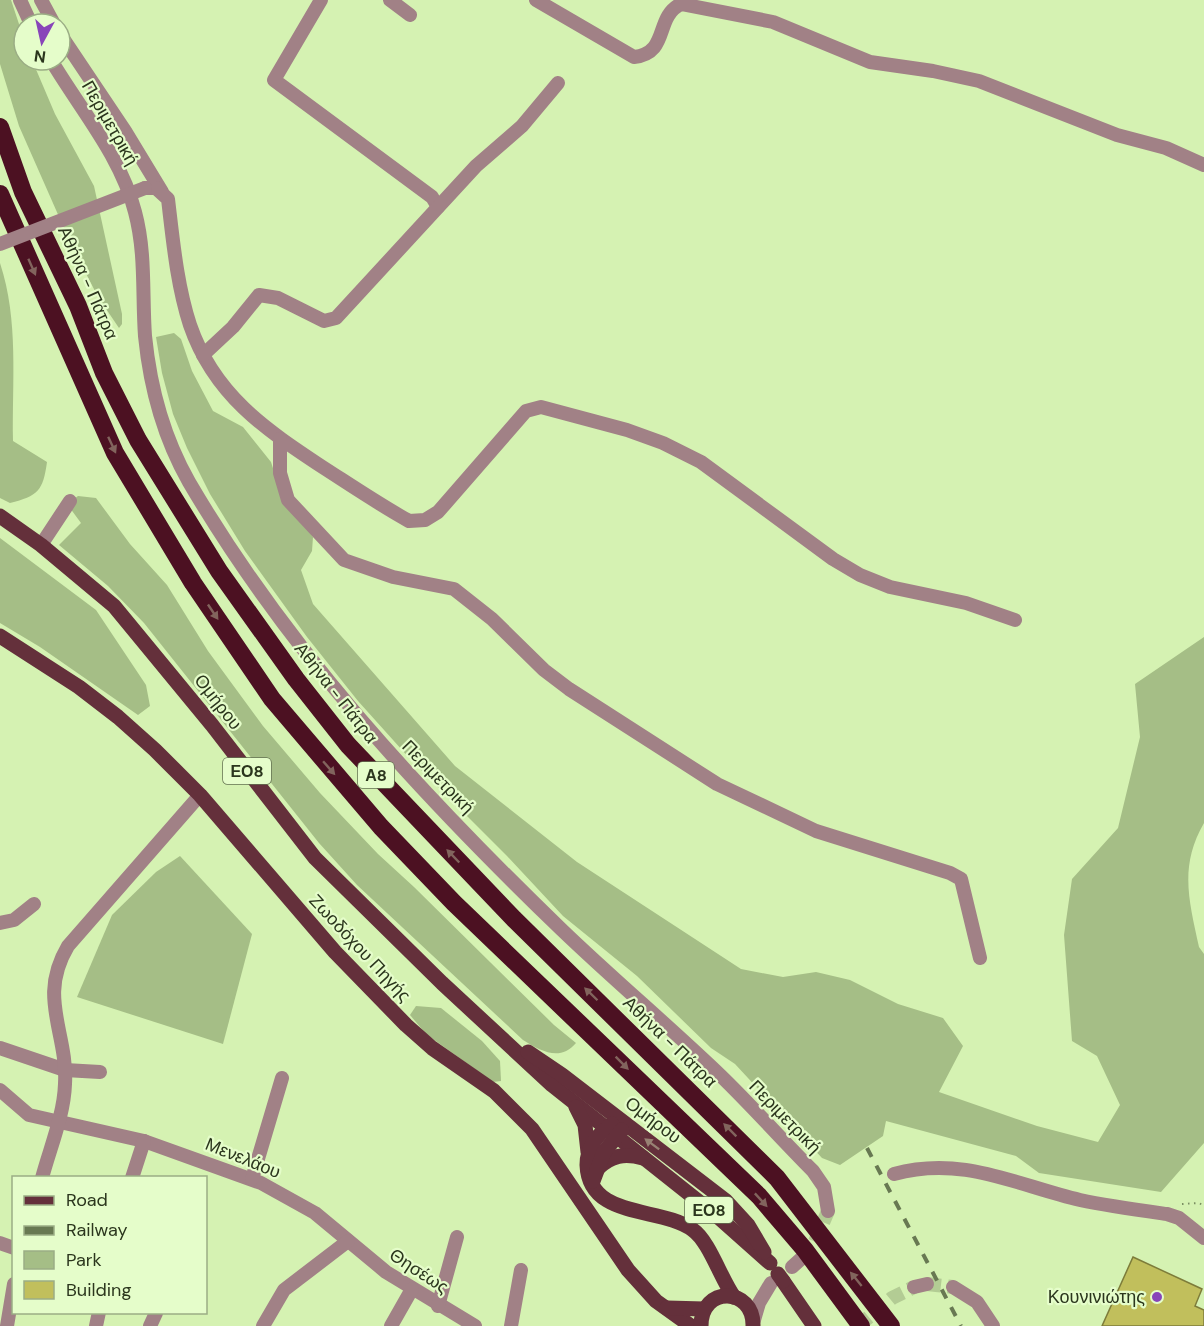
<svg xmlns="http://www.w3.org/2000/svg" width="1204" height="1326" viewBox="0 0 1204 1326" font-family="'DM Sans',sans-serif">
	<rect width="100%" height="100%" fill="#d5f2b2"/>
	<g fill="#a5be86">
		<polygon points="0,0 11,0 24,39 24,60 32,60 55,114 94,186 122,314 122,324 119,328 98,297 71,244 19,126 0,64"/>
		<path d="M0 263C19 321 12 381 13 441L47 462C43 491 38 496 10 503L0 498Z"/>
		<path d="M174 333 181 339 192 371 213 411 243 427 271 462 280 490 313 537 312 551 301 570 313 604 455 766 577 862 741 969 783 977 816 972 850 980 898 1004 943 1018 963 1046 939 1092 1037 1126 1098 1142 1120 1105 1097 1056 1072 1041 1064 935 1072 879 1118 828 1140 737 1135 684 1204 637V823C1179 866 1189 901 1199 947L1204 954V1143L1161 1192 1039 1173 1016 1156 886 1121 883 1136 840 1165 822 1158 735 1064 711 1048 637 976 563 916 507 856 411 760 358 701 307 637 245 551 210 494 187 448 173 414 162 373 156 337Z"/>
		<path d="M78 496 96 498 130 544 167 585 208 651 263 726 320 793 378 854 414 887 554 1025 576 1043C560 1062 541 1051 523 1040L357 885 319 843 144 623 108 586 59 545 81 523 67 504Z"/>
		<polygon points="0,538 96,610 146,685 150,706 138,715 40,647 0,623"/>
		<polygon points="180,856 252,934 223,1044 77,997 112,915 156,872"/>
		<polygon points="416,1006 441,1008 482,1041 500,1061 501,1081 493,1082 426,1034 410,1015"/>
	</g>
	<polygon fill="#c1bf5c" stroke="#7d7c3a" stroke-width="1.5" points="1133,1257 1202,1289 1195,1306 1204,1310 1204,1326 1102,1326"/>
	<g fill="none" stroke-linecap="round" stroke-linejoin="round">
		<g stroke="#b3cc94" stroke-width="14" stroke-dasharray="14 7" stroke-linecap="butt">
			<polyline points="802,1258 814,1244 828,1211"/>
			<polyline points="927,1284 953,1287"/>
			<polyline points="858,1326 892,1298 914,1287"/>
		</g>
		<polyline stroke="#7a8e62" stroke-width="2" stroke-dasharray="1.5 4.5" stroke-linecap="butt" points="1182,1204 1198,1203 1204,1205"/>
		<g stroke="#a18186" stroke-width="14">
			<polyline points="20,0 31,24"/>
			<polyline points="41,0 54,24"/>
			<polyline points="321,0 274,80 432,197 438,207"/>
			<polyline points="390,0 410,15"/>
			<path d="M536 0 634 57C670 53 654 17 681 4L773 22 870 62 933 71 979 81 1117 135 1166 148 1204 165"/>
			<polyline points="60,34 125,131 162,192"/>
			<path d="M51 60C80 109 121 156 135 212 146 253 142 294 145 336 150 386 164 438 189 482 288 651 422 795 562 930 614 980 669 1026 721 1076 753 1107 782 1140 813 1171L824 1187 828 1211"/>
			<path d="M145 188H156L168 199C173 241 177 285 190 325 214 395 265 429 324 468 352 486 380 505 409 521L425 520 438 512 526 411 541 407 627 430 663 443 701 462 833 559 860 575 890 587 966 603 1015 620"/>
			<polyline points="203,355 233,327 259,295 278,298 324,321 336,318 476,166 522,126 558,83"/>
			<polyline points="280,439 280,473 288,500 344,560 393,577 454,589 492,619 544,670 569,689 717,784 816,831 950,873 961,879 980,958"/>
			<polyline points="41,545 70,501"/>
			<polyline points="0,923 14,920 34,904"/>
			<polyline points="0,1048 65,1070 100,1072"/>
			<polyline points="0,1090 29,1115 144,1141 261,1183 315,1213 386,1272 475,1326"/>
			<path d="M894 1174C962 1155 1016 1185 1080 1200 1108 1206 1138 1210 1167 1214L1179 1218 1204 1238"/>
			<path d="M42 1178C50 1148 64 1115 65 1084 68 1032 37 998 68 946L200 795"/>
			<polyline points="132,1178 144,1141"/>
			<polyline points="252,1179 282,1078"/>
			<polyline points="0,1243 14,1248"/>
			<polyline points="792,1267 802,1258"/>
			<polyline points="914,1287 927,1284"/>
			<polyline points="953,1287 977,1302 993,1326"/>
			<polyline points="438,1306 457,1237"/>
			<polyline points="754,1320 759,1303 771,1283"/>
			<polyline points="7,1326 14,1284"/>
			<polyline points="96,1326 99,1312"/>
			<polyline points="150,1326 156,1313"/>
			<polyline points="263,1326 284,1290 348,1241"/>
			<polyline points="391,1326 412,1289"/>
			<polyline points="511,1326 521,1270"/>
		</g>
		<g stroke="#64303b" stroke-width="15">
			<polyline points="0,516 41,545 114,606 212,725 315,858 442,983 552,1085 717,1216 770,1263"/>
			<polyline points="0,636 79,687 118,717 155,750 200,795 335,952 406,1025 432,1048 494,1091 532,1129 628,1270 656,1301 691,1326"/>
			<polyline points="528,1052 562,1075 726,1201 748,1225 764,1252"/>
			<polyline points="576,1107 585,1125 588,1152"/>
			<path d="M612 1124C598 1134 587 1146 587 1165 589 1220 661 1206 693 1230 709 1241 721 1279 734 1297"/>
			<path d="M597 1169C611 1155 625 1153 643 1158"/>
			<polyline points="593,1181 604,1152 622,1130"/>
			<polyline points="783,1281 814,1326"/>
			<polyline points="667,1308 704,1309"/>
			<path d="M701 1326C701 1285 754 1287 753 1326"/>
		</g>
		<g stroke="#4c1122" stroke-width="18">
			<polyline points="0,127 23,192 78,306 104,373 138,440 219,571 296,679 348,745 514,919 777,1178 891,1326"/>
			<polyline points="0,194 115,453 193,583 272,699 381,827 454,903 759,1196 805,1250 861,1326"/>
		</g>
		<polyline stroke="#687952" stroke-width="4" stroke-dasharray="10 10" stroke-linecap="butt" points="867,1148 961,1326"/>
		<polyline stroke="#a18186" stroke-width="14" points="0,244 145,188"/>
		<polyline stroke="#64303b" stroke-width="15" points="778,1274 783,1281"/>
	</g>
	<defs><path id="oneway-solid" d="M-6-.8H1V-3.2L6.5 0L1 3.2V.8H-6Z" transform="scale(1.5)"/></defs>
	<g fill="#82645d">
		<use href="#oneway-solid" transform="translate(32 267) rotate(66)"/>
		<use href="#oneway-solid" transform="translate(112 445) rotate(65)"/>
		<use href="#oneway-solid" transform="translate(213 612) rotate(56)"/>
		<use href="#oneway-solid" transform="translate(329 768) rotate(49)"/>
		<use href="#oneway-solid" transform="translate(453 856) rotate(-134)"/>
		<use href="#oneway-solid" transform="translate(591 994) rotate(-136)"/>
		<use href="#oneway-solid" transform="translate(622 1063) rotate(45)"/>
		<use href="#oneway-solid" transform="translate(730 1130) rotate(-135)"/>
		<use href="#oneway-solid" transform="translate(761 1200) rotate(47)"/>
		<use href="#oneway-solid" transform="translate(856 1279) rotate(-129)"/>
	</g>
	<use fill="#988274" href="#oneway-solid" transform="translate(652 1144) rotate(-143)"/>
	<circle fill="#8845b9" stroke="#e5fdca" stroke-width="2" cx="1157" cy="1297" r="6"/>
	<g text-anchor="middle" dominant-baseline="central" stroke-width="4.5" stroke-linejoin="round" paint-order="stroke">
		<g fill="#e5fdca" stroke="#637251" stroke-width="1.5">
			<rect x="223" y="758" width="48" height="26" rx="4.5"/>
			<rect x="358" y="762" width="36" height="26" rx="4.5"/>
			<rect x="685" y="1197" width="48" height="26" rx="4.5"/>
		</g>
		<g font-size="16" font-weight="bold" fill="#2b361d">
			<text x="247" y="771">ΕΟ8</text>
			<text x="376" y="775">Α8</text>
			<text x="709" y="1210">ΕΟ8</text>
		</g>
		<g font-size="18" fill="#2b361d" stroke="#e5fdca">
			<text transform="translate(110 123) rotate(60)">Περιμετρική</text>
			<text transform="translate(88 283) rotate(66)">Αθήνα - Πάτρα</text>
			<text transform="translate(336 693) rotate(52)">Αθήνα - Πάτρα</text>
			<text transform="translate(218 702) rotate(52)">Ομήρου</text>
			<text transform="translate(438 777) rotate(46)">Περιμετρική</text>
			<text transform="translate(360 948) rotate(47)">Ζωοδόχου Πηγής</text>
			<text transform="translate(670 1042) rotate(44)">Αθήνα - Πάτρα</text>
			<text transform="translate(785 1117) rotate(46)">Περιμετρική</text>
			<text transform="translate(653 1120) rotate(37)">Ομήρου</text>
			<text transform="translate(243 1158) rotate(22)">Μενελάου</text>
			<text transform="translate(419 1271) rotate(33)">Θησέως</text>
		</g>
		<g font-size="18" fill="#2b361d" stroke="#e5fdca" text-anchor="end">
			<text x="1145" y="1297">Κουνινιώτης</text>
		</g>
	</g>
	<rect x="12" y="1176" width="195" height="138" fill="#e5fdca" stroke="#9bad85" stroke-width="1.5"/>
	<rect x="24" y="1196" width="30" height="9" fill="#64303b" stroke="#9bad85" stroke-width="1.5"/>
	<text x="66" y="1206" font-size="18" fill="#2b361d">Road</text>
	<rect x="24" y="1226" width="30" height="9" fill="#687952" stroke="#9bad85" stroke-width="1.5"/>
	<text x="66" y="1236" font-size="18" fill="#2b361d">Railway</text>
	<rect x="24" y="1251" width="30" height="18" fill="#a5be86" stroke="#9bad85" stroke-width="1.5"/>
	<text x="66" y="1266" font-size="18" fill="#2b361d">Park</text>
	<rect x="24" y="1281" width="30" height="18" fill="#c1bf5c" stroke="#9bad85" stroke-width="1.5"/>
	<text x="66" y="1296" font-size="18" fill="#2b361d">Building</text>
	<g transform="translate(42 42) rotate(188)"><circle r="28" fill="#e5fdca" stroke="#9bad85" stroke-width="1.5"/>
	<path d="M0-4.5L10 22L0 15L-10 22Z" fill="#8845b9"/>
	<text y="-9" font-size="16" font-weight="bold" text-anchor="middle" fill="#2b361d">N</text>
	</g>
</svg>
